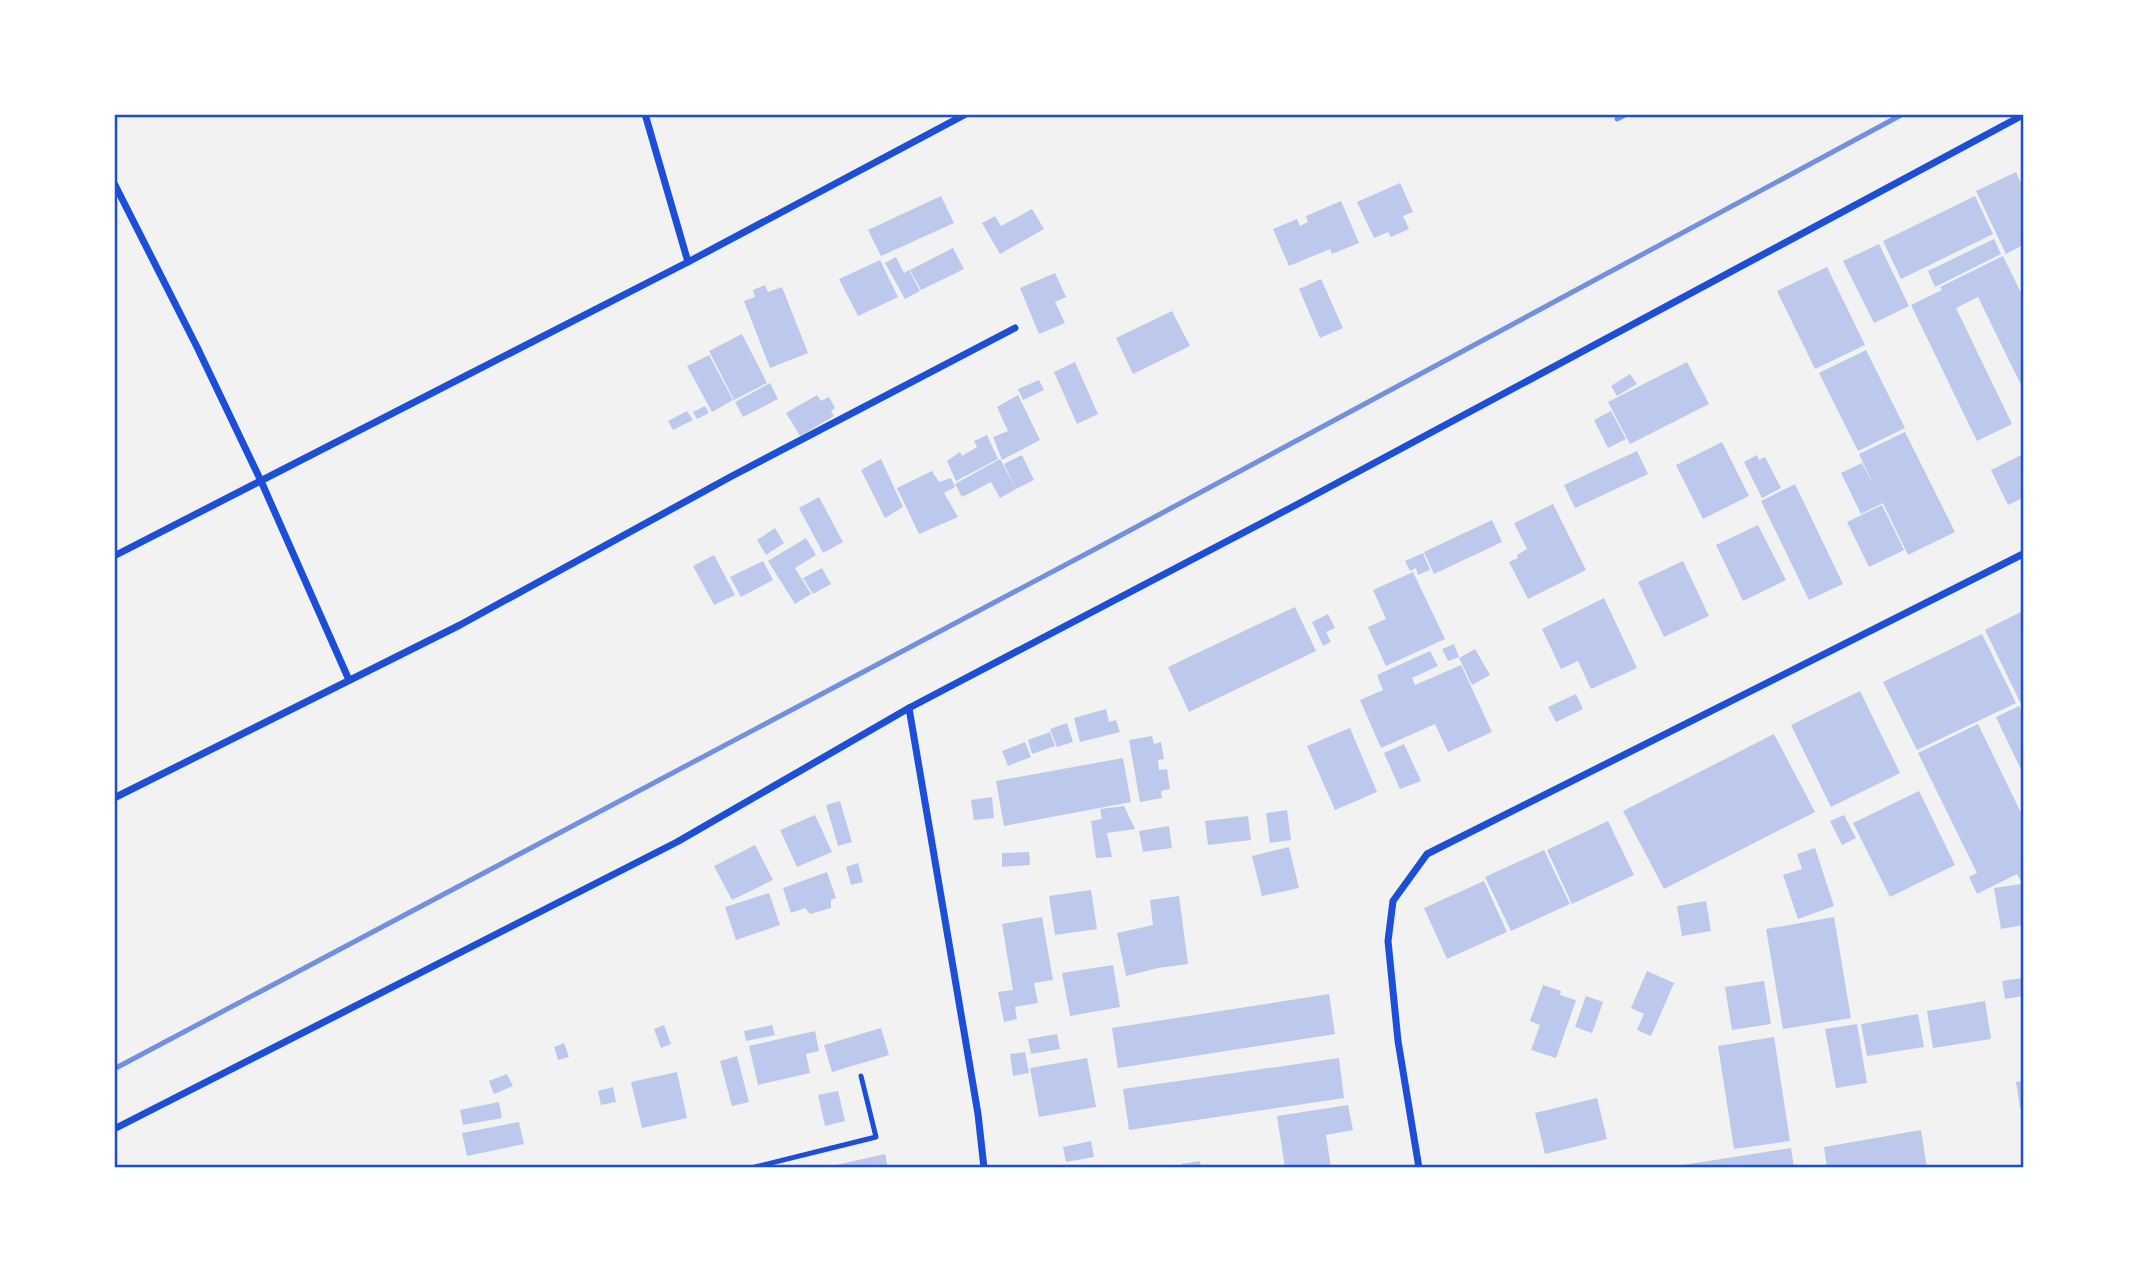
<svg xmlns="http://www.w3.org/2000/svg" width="2137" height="1282" viewBox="0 0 2137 1282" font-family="'Source Sans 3',sans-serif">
	<rect width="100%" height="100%" fill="#f2f2f2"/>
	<g fill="#bdc9ec">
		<polygon points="2016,172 2023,188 2023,245 2006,254 1976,191"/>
		<polygon points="1400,183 1413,212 1403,216 1409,229 1391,237 1388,232 1374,238 1357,202"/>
		<polygon points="941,196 954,223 881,256 868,230"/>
		<polygon points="1975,196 1993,234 1901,279 1883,241"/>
		<polygon points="1341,201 1359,243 1332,254 1330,249 1289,266 1273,229 1297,219 1300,226 1308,222 1306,216"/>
		<polygon points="1032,209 1044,229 1000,254 982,223 995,216 1001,226"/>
		<polygon points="1994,239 2001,254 1935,287 1928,271"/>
		<polygon points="1879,244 1909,306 1874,323 1843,261"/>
		<polygon points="953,248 964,269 921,290 910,270"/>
		<polygon points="2003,256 2023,297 2023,389 1978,297 1956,308 2012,424 1977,441 1911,305 1942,290 1940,287"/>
		<polygon points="896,257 904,273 909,270 920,291 905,299 885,263"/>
		<polygon points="880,260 898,297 858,316 839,279"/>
		<polygon points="1827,267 1865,345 1815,369 1777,291"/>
		<polygon points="1055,273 1066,297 1055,302 1065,323 1039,334 1020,288"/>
		<polygon points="1321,279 1343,328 1320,338 1299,289"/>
		<polygon points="765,285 768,292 782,287 808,353 770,368 744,301 755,297 753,290"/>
		<polygon points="1172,311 1190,346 1133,374 1116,338"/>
		<polygon points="742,334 767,383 734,400 709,351"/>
		<polygon points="1866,350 1905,428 1858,451 1819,373"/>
		<polygon points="709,355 733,400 712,412 687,366"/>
		<polygon points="1075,362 1098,414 1077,424 1054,372"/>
		<polygon points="1687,362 1709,404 1630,444 1608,402"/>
		<polygon points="1630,374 1637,384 1617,396 1611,386"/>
		<polygon points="1039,380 1044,390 1023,400 1018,389"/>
		<polygon points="770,383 778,399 743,417 735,402"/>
		<polygon points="817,395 821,401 829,397 835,408 831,411 834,416 800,436 786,413"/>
		<polygon points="1018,395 1040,440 1002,460 993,437 1008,431 997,407"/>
		<polygon points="705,406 709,413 697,419 693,412"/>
		<polygon points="687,411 693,420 673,430 668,421"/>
		<polygon points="1611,411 1626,439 1608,448 1594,420"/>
		<polygon points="1905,432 1955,532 1908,555 1883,503 1861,514 1841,473 1862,463 1875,488 1859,454"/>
		<polygon points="987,435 998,459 956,481 947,461 960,452 962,456 977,447 974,441"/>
		<polygon points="1722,442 1749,496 1703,519 1676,465"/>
		<polygon points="1637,451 1648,474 1575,508 1564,485"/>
		<polygon points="2023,454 2023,498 2008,505 1991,470"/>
		<polygon points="1022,455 1034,480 1016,489 1004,464"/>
		<polygon points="1757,455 1759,460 1765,457 1781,488 1762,498 1744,462"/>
		<polygon points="881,459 903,507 885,518 861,470"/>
		<polygon points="1000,459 1016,489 1000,498 991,482 962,497 955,484"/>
		<polygon points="932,471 939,482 951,478 955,487 944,493 958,517 919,534 897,488"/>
		<polygon points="1795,484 1843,584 1809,600 1761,501"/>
		<polygon points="819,497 843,542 823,553 799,508"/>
		<polygon points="1553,504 1586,570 1528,599 1509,562 1518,558 1517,555 1527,549 1514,523"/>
		<polygon points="1882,505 1904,550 1869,567 1847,522"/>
		<polygon points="1492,520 1502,542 1434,574 1424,552"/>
		<polygon points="1758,525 1786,580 1743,601 1716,545"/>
		<polygon points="775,528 784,543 766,555 757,540"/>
		<polygon points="806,538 816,555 795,568 811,594 795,604 768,561"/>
		<polygon points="1423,553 1430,570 1418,575 1416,568 1410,571 1405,561"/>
		<polygon points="714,555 735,595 714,605 693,566"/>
		<polygon points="763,561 773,580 741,597 730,577"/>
		<polygon points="1683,561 1709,616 1664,637 1638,582"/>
		<polygon points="822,568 831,584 813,594 803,578"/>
		<polygon points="1413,572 1445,639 1386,666 1368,627 1386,619 1373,590"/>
		<polygon points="1604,598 1637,668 1591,689 1578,661 1561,669 1542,629"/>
		<polygon points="1295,607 1316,651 1189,712 1168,667"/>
		<polygon points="2023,611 2023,708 1985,630"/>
		<polygon points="1328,614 1335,628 1326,632 1331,642 1323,646 1312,622"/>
		<polygon points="1982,634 2016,703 1917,750 1883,682"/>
		<polygon points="1454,644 1459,657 1448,661 1442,649"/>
		<polygon points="1475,649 1490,675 1472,685 1459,658"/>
		<polygon points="1430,651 1438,666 1412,678 1415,685 1461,665 1492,732 1448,752 1435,724 1381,748 1360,700 1383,690 1377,675"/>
		<polygon points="1860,691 1900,773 1831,807 1791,725"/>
		<polygon points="1576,694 1583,709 1556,722 1548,707"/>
		<polygon points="2019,706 2023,715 2023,774 1996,717"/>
		<polygon points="1106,709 1109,722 1116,720 1120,732 1080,742 1074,718"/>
		<polygon points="1067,723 1073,742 1057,747 1050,729"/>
		<polygon points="1978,724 2023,817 2023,925 2001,929 1994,888 2022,884 2017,874 1977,894 1969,877 1977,873 1918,753"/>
		<polygon points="1350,728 1377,792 1335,810 1307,746"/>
		<polygon points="1050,732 1055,746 1032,754 1028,740"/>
		<polygon points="1774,734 1815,812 1664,889 1623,811"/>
		<polygon points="1152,736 1154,744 1161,742 1164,759 1158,760 1159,770 1167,769 1170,789 1161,791 1162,798 1140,802 1129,740"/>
		<polygon points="1025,742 1031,757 1008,766 1002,751"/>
		<polygon points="1404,744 1421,781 1400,789 1384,753"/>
		<polygon points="1123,758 1131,802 1004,826 996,781"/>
		<polygon points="1919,791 1955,865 1890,897 1853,823"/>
		<polygon points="992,797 994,818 974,820 971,800"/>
		<polygon points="840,801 852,842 838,846 826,805"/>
		<polygon points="1124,806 1135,829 1107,833 1112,857 1096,858 1091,821 1102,819 1100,809"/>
		<polygon points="1287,810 1291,840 1270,843 1266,813"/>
		<polygon points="815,815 832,852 797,867 780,830"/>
		<polygon points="1844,815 1856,838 1842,845 1830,821"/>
		<polygon points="1248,816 1251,840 1208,845 1205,821"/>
		<polygon points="1608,821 1634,875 1572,904 1547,850"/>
		<polygon points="1169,826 1172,848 1143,852 1139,831"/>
		<polygon points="755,845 773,880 732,900 714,866"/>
		<polygon points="1289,847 1299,888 1262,896 1252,856"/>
		<polygon points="1815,848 1834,906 1798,919 1783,875 1802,869 1797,854"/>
		<polygon points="1544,850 1570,904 1511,931 1485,877"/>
		<polygon points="1029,852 1030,865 1002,867 1002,853"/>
		<polygon points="858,863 863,882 851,885 846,867"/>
		<polygon points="827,872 836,898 831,900 831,908 810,914 805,908 791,913 783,888"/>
		<polygon points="1484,881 1507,932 1447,959 1424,908"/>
		<polygon points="1091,890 1097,929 1055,935 1049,896"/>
		<polygon points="769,893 780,925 736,940 725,907"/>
		<polygon points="1179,896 1188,964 1158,968 1126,976 1117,933 1153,925 1150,900"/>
		<polygon points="1706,901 1711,931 1682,936 1677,906"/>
		<polygon points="1042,917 1053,980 1034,983 1038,1003 1015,1007 1017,1019 1004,1022 998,992 1013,990 1002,924"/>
		<polygon points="1834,917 1851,1018 1783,1029 1766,929"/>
		<polygon points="1113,965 1120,1007 1070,1016 1062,973"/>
		<polygon points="1647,971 1674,983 1651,1036 1637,1030 1644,1014 1631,1008"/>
		<polygon points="2023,978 2023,996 2005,999 2002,981"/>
		<polygon points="1764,981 1771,1024 1732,1030 1725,987"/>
		<polygon points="1543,985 1561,991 1560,995 1576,1000 1556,1058 1531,1050 1540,1025 1530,1021"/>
		<polygon points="1329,994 1335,1034 1118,1068 1112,1028"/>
		<polygon points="1586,996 1603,1002 1592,1033 1575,1027"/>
		<polygon points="1985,1001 1991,1039 1933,1048 1927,1011"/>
		<polygon points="1918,1014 1924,1047 1867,1056 1861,1024"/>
		<polygon points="1857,1024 1867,1083 1836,1088 1825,1029"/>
		<polygon points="664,1025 671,1044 661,1048 654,1029"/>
		<polygon points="772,1025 775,1035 746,1041 744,1031"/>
		<polygon points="881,1028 889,1055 832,1072 824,1045"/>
		<polygon points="815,1031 819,1051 806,1054 810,1073 758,1085 749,1046"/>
		<polygon points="1057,1034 1060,1049 1031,1054 1028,1039"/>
		<polygon points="1774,1037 1790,1141 1734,1149 1718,1046"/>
		<polygon points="564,1043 569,1057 558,1060 554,1047"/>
		<polygon points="1025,1052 1029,1073 1013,1076 1010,1054"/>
		<polygon points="737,1056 749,1102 732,1106 720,1061"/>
		<polygon points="1087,1058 1096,1107 1039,1117 1030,1068"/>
		<polygon points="1339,1058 1344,1098 1129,1130 1123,1089"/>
		<polygon points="677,1072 687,1118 642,1128 631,1082"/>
		<polygon points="507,1074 513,1086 494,1094 489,1081"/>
		<polygon points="2023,1081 2023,1107 2020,1108 2016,1082"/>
		<polygon points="613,1087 616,1102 601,1105 598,1091"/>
		<polygon points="838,1091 845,1121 825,1126 818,1095"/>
		<polygon points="1597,1098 1607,1139 1545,1154 1535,1113"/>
		<polygon points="499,1102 502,1118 463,1125 460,1110"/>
		<polygon points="1348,1105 1353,1130 1326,1135 1331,1168 1285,1168 1277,1116"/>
		<polygon points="519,1122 524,1144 467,1156 462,1133"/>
		<polygon points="1921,1130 1927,1168 1869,1168 1868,1165 1852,1168 1827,1168 1824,1147"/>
		<polygon points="1091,1141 1094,1157 1066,1162 1063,1147"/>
		<polygon points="1791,1148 1794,1168 1670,1168 1670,1167"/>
		<polygon points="885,1154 888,1168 827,1168 827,1167"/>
		<polygon points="1200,1161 1201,1168 1182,1168 1181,1164"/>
	</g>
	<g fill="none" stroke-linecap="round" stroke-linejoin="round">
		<polyline stroke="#1d4ed8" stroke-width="5" points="751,1168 876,1137 861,1076"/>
		<g stroke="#1d4ed8" stroke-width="7">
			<polyline points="645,114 688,262"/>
			<polyline points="114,183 197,347 261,481 349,680"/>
			<polyline points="114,556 688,262 966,114"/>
			<polyline points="909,708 978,1114 984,1168"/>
			<polyline points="114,798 460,625 732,476 1015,328"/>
			<polyline points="114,1129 677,842 909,708 1296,505 2023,115"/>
			<polyline points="1419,1168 1398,1041 1388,941 1393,901 1427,854 2023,554"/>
		</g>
		<g stroke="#7290e2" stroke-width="5">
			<polyline points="1617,119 1627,114"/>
			<polyline points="114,1069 1099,547 1903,114"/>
		</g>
	</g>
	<rect width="2137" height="1282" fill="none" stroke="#ffffff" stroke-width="231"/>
	<rect x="116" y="116" width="1906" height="1050" fill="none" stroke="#1d4ed8" stroke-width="2.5"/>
</svg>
